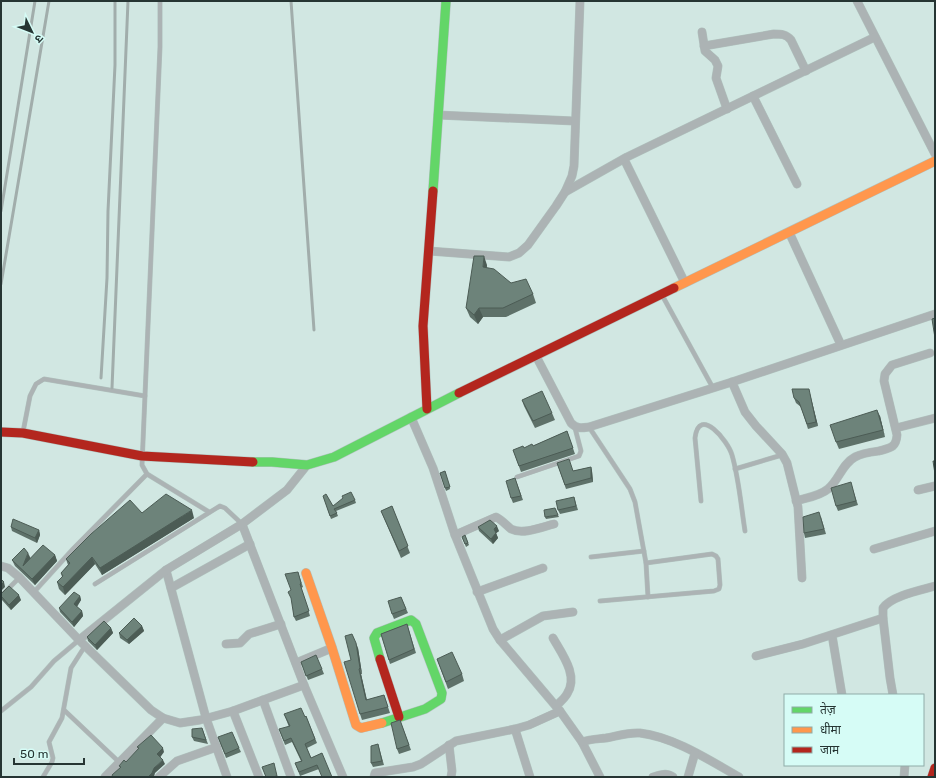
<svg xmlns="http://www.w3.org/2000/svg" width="936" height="778" viewBox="0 0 936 778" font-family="Rubik,'Noto Sans Devanagari',sans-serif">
	<rect width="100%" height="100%" fill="#d1e7e2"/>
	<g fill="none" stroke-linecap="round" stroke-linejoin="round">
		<defs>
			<g id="lane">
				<polyline points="160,1 160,47 142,465 147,474 209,512"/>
				<polyline points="662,295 713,388"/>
				<polyline points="589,427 630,489 635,502 646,563 648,597"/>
				<polyline points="23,432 30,396 36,384 44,379 145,396"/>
				<polyline points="735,469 782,455"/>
				<polyline points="517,477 579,456 581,451 575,428"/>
				<path d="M701 501 695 438C699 405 728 441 732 455 739 479 741 506 745 531"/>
				<polyline points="591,557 644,551"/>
				<polyline points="95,584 215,509 220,506 225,508 242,524"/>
				<polyline points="34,592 73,549 147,474"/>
				<polyline points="1,596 19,578"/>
				<polyline points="600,601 714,591 719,589 720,585 718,559 716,556 712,554 646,563"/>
				<polyline points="64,710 119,762"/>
				<polyline points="1,711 31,687 54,661 79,640"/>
				<polyline points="43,777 52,762 53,758 49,742 62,718 71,668 85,646"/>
			</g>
			<g id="street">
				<polyline points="857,1 935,154"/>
				<polyline points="702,32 705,51 715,60 718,66 716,78 727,109"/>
				<path d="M704 46 774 34C781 34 786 34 791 40L806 71"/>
				<polyline points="753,96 797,184"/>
				<polyline points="438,115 574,121"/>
				<polyline points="624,159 685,283"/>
				<polyline points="565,192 627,157 875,37"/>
				<polyline points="789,232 841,345"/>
				<polyline points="429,251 509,257 519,253 528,245 556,206 565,192 572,176 574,166 580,1"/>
				<path d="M536 356 571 423C577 429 581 428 589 427L732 382 935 314"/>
				<polyline points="732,382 745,412 756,426 782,454 787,463 798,507 802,578"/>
				<polyline points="411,417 433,468 455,535 493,629 500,640 560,711 582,742 600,777"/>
				<polyline points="896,428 935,418"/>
				<polyline points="918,490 935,486"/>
				<path d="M796 501C806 498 820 496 828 489 839 480 842 464 855 457 862 453 871 452 879 451 890 448 896 448 897 435L884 381 885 374 892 365 930 353"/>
				<polyline points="242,524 304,685 343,777"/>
				<path d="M455 535 496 517C502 520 506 525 511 529 523 535 542 527 554 524"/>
				<polyline points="874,549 935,531"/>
				<polyline points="1,566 8,568 19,577 79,640 151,710 163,718 180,723 200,720 233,711 304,685"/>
				<polyline points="166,570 206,718 227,777"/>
				<polyline points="171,588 250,544"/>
				<polyline points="477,592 543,568"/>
				<polyline points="832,635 842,695"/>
				<path d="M553 638C562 654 579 676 567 694 564 699 560 702 556 706"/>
				<polyline points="79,640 166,570 242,524 287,490 307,465"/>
				<polyline points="500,640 543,616 573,612"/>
				<polyline points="226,644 240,643 249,634 281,624"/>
				<polyline points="756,656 803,644 883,618"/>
				<polyline points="296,663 332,648"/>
				<path d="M893 695 890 678 883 618V608C891 596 921 590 935 586"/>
				<polyline points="263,700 291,777"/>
				<polyline points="233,711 259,777"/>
				<polyline points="515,729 530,777"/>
				<path d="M582 742C590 739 598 739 606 738 617 736 629 732 640 733 674 737 709 760 739 777"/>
				<polyline points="449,745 452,771 451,777"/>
				<polyline points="105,777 163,718"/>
				<polyline points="159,777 177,761 217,747"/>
				<polyline points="374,777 375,773 413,767 421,764 456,741 515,729 529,725 560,711"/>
				<path d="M653 777C661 775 666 772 673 777"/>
				<polyline points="688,777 695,753"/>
				<polyline points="904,777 905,765"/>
			</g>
			<g id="fast">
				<polyline points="433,191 446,1"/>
				<polyline points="253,462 272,462 307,465 334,457 459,393"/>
				<polyline points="380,659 374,638 377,633 411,620 416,624 442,693 441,699 425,709 382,723"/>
			</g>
			<g id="slow">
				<polyline points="674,288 935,161"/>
				<polyline points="306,573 332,648 356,725 361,728 382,723"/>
			</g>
			<g id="jam">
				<polyline points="459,393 674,288"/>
				<polyline points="427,409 423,326 433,191"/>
				<polyline points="1,432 23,433 142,456 253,462"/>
				<polyline points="380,659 399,717"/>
				<polyline points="932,777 935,768"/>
			</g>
		</defs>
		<use href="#lane" stroke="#b0c2be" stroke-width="5"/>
		<use href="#street" stroke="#b0c2be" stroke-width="9"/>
		<use href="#fast" stroke="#b0c2be" stroke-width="10"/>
		<use href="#slow" stroke="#b0c2be" stroke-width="10"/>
		<use href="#jam" stroke="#b0c2be" stroke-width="10"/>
		<use href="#lane" stroke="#acb3b4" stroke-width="4"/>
		<use href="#street" stroke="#acb3b4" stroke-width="8"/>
		<use href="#fast" stroke="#63d668" stroke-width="9"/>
		<use href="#slow" stroke="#ff974d" stroke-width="9"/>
		<use href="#jam" stroke="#b3261e" stroke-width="9"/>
		<g stroke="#a1adab" stroke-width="3">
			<polyline points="291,1 314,330"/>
			<polyline points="1,211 35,1"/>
			<polyline points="1,284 49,1"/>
			<polyline points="101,378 107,278 108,211 115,65 115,1"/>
			<polyline points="112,388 128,1"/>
		</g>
	</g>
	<g fill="#5e7169">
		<polygon points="487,265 487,268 511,283 533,294 536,303 506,317 483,317 478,324 470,317 466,308"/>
		<polygon points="810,394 818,426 808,429 801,407 796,403 794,398"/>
		<polygon points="522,400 552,413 555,420 535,428 524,406"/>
		<polygon points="880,416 885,437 839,449 836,442"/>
		<polygon points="567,431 575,454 521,472 513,450 533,446"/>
		<polygon points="557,463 573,471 591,467 592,471 593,482 566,489"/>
		<polygon points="445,471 450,489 446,491 440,473"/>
		<polygon points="515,478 523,500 513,503 511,498"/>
		<polygon points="852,487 858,505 838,511 836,506"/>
		<polygon points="323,496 333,506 355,500 356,503 336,511 338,516 331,519"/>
		<polygon points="574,497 578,510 560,514 558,510"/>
		<polygon points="392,506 410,553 401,558 381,511"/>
		<polygon points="142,513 194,518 102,575 95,564 65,595 59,589 57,582 62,577 61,573 68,565 66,559 91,534"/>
		<polygon points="558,515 559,517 546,519 545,517"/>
		<polygon points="821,517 826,534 805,538 804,533"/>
		<polygon points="11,527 39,530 40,535 37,543 12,531"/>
		<polygon points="478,527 499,531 496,533 498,538 493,544 479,531"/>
		<polygon points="465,535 469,545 466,547 462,537"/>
		<polygon points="55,555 57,561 35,585 15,566 12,560 30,559"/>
		<polygon points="298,572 303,587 301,588 310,616 296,621 294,617 291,590"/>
		<polygon points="1,594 21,600 11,610 2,600"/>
		<polygon points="80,596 81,600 77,607 82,611 83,616 74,627 60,612 59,608"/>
		<polygon points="401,597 408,613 394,619 392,614"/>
		<polygon points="407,624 416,653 390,664 381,634"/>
		<polygon points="142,626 144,631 129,644 120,638 119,633"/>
		<polygon points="111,628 113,633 97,650 88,641 87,637"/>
		<polygon points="358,648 362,674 361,674 367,700 384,695 390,713 362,720 360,714 351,660"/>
		<polygon points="437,659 462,674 464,681 448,689"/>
		<polygon points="301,662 322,669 324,674 308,680"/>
		<polygon points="284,714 305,717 306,716 317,743 307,748 311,758 322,753 319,769 300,776 295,763 301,761 292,742 285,745 279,729 289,727"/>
		<polygon points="400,720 411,750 399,754 397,749"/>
		<polygon points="202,728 208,744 194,741 192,737"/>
		<polygon points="218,737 239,748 241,752 226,758"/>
		<polygon points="378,744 384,765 373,767 371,763"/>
	</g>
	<g fill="#4c5c55">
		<polygon points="484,256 487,265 486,276 483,267"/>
		<polygon points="479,308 483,317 478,324 474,315"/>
		<polygon points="809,389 810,394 818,426 816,422"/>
		<polygon points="877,410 880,416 885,437 883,430"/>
		<polygon points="591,467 592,471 593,482 591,478"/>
		<polygon points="192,510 194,518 102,575 100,568"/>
		<polygon points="497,526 499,531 495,534 494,529"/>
		<polygon points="39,530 40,535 37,543 35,538"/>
		<polygon points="496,533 498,538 493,544 491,539"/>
		<polygon points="28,553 31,559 23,566"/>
		<polygon points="55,555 57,561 35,585 32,579"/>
		<polygon points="92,557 95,564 65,595 63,587"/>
		<polygon points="4,582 5,587 1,591 1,585"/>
		<polygon points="19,595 21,600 11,610 9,605"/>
		<polygon points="80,596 81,600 75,609 74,604"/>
		<polygon points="82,611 83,616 74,627 72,622"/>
		<polygon points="142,626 144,631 129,644 127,640"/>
		<polygon points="111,628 113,633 97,650 95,645"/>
		<polygon points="356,643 358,648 362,674 360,668"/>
		<polygon points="359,669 361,674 368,706 366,700"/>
		<polygon points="163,748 164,752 159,759 157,754"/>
		<polygon points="163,760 165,764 155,773 154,777 148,777 154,768"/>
	</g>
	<g fill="#6d837a" stroke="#4c5c55">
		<polygon points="474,256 484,256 483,267 494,269 511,283 526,279 533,294 503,308 479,308 474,315 466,308"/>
		<polygon points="935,318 935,338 932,319"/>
		<polygon points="792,389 809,389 816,422 807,424 799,402 794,398"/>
		<polygon points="542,391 552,413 533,421 522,400"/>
		<polygon points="877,410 883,430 836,442 830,425"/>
		<polygon points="567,431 573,448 519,466 513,450 523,446 524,448 532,444 533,446"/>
		<polygon points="569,459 573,471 591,467 591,478 565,485 557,463"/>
		<polygon points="933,461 935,461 935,474"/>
		<polygon points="445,471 450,487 445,488 440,473"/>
		<polygon points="515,478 521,496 511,498 506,481"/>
		<polygon points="851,482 856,501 836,506 831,488"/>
		<polygon points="351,492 355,500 334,509 337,513 330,516 323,496 326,494 333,506 343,498 342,496"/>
		<polygon points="166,494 192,510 100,568 92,557 63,587 57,582 63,576 61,573 70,563 66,559 91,534 130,500 142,513"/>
		<polygon points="574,497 576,506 558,510 556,501"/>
		<polygon points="392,506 408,546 399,551 381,511"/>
		<polygon points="555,508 558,515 545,517 544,510"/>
		<polygon points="819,512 824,529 804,533 803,517"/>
		<polygon points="13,519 39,530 35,538 11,527"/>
		<polygon points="490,520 497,526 494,529 496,533 491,539 478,527"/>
		<polygon points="465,535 468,543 465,544 462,537"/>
		<polygon points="43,545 55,555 32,579 12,560 24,548 28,553 23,566"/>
		<polygon points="298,572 301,583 300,584 309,611 294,617 291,598 288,592 291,590 285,574"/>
		<polygon points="1,579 4,582 1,585"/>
		<polygon points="9,586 19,595 9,605 1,596 1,594"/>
		<polygon points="74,592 80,596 74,604 82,611 72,622 59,608"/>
		<polygon points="401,597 406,609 392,614 388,601"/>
		<polygon points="134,618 142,626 127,640 119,633"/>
		<polygon points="104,621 111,628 95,645 87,637"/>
		<polygon points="407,624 414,649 389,660 381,634"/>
		<polygon points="352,634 356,643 360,668 359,669 366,700 384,695 388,707 360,714 344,662 351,660 345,636"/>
		<polygon points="452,652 462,674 446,682 437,659"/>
		<polygon points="316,655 322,669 306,676 301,662"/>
		<polygon points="301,708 305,717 306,716 315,739 305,744 311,758 322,753 332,777 322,777 317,765 299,772 295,763 302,761 291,738 284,741 279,729 290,726 284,714"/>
		<polygon points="400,720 409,745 397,749 391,723"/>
		<polygon points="202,728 206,740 192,737 192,729"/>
		<polygon points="232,732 239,748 225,754 218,737"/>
		<polygon points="151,735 163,748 157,754 163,760 154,768 152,773 148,777 113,777 112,775 121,767 119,766 124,760 126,762 139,748 137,747"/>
		<polygon points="378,744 382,761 371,763 371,746"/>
		<polygon points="274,763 277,776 272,777 266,777 262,767"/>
	</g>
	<rect width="936" height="778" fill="none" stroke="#263533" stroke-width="4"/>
	<rect x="784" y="694" width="140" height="72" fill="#d6fcf6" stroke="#90aca8"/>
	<rect x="792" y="707" width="20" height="6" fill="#63d668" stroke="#90aca8"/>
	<text x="820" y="714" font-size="12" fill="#263533">तेज़</text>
	<rect x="792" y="727" width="20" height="6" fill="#ff974d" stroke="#90aca8"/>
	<text x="820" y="734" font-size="12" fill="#263533">धीमा</text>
	<rect x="792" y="747" width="20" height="6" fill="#b3261e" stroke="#90aca8"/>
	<text x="820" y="754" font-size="12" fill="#263533">जाम</text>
	<g transform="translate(32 32) rotate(133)" stroke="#d6fcf6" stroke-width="3" paint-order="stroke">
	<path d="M0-3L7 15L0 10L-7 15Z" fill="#263533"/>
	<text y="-6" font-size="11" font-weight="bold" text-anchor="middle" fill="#263533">उ</text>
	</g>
	<path d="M14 758v6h70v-6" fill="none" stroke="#263533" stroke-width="2"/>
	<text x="20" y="758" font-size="12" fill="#263533" stroke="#d6fcf6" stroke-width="3" paint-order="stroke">50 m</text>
</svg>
